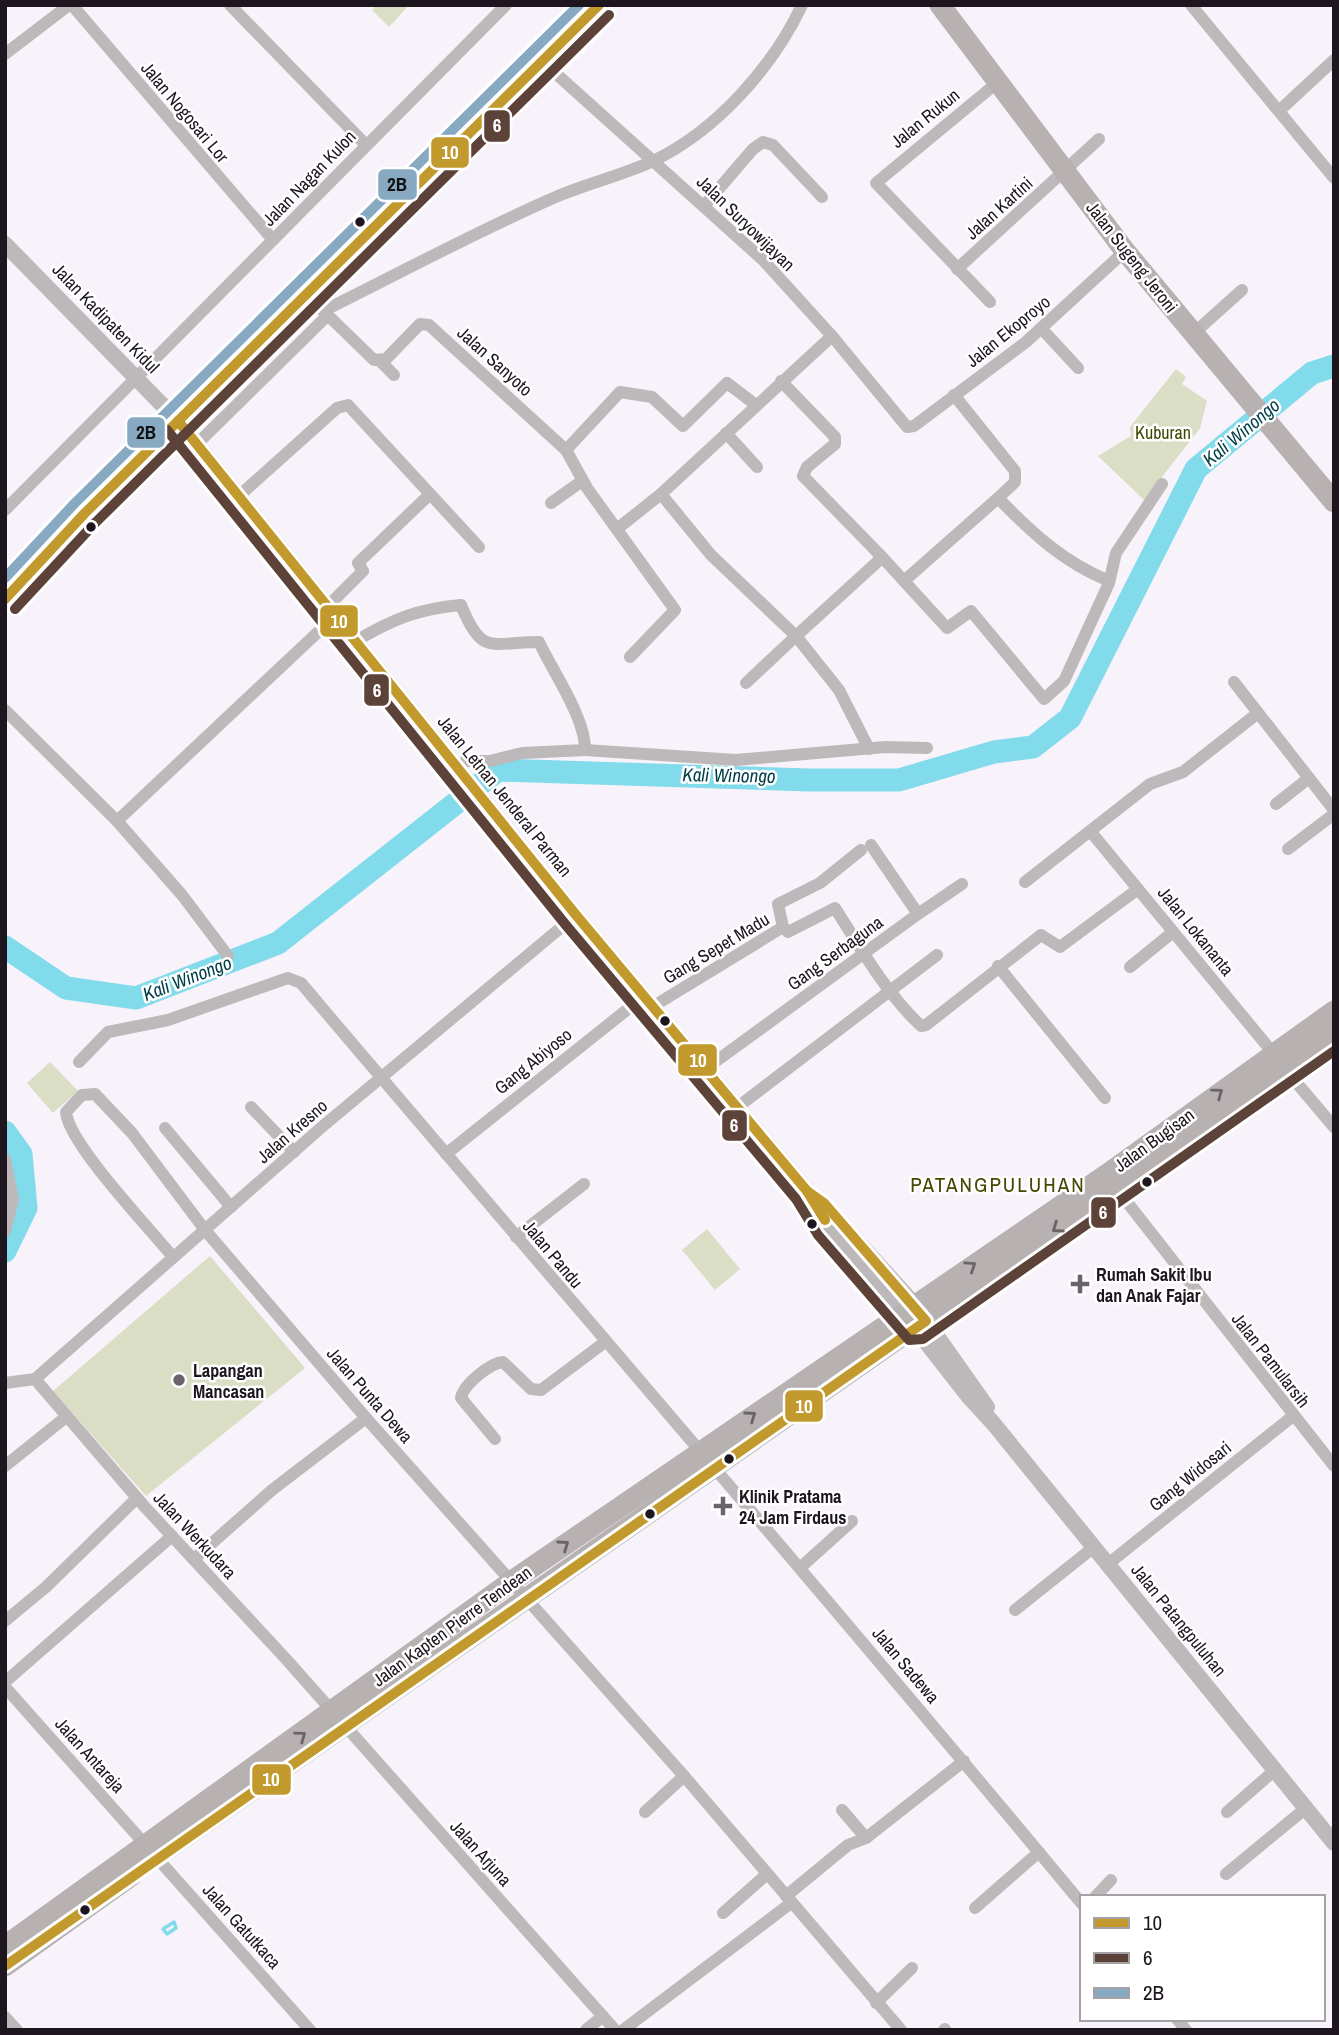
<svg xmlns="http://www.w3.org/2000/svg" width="1339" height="2035" viewBox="0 0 1339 2035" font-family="'Archivo Narrow',sans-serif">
	<rect width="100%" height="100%" fill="#f8f2fa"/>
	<g fill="#dadec5">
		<polygon points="377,5 409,5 389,27 372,10"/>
		<polygon points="1176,369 1186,377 1182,384 1207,401 1200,428 1144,500 1098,456 1131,436 1130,427"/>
		<polygon points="50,1062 78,1091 53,1113 27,1083"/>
		<polygon points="707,1229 740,1269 715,1290 682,1250"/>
		<polygon points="210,1256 305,1368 146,1496 53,1391"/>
	</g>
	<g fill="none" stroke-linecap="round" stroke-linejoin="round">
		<polygon stroke="#82dbeb" stroke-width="3.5" points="174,1922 176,1928 167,1934 163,1929"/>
		<g stroke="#82dbeb" stroke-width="23">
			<polyline points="5,947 66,988 136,998 278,943 498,770 809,780 899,780 994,752 1033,747 1070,718 1196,469 1312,373 1334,366"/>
			<polyline points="5,1132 21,1154 26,1208 5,1251"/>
		</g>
		<g stroke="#bdb8b9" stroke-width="12">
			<polyline points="72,5 273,240"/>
			<polyline points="230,5 366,145"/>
			<polyline points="1191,5 1334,178"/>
			<polyline points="5,54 69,5"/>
			<polyline points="543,62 763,260 832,336 907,427 914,426 1026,342 1125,251"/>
			<polyline points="1280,110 1334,60"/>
			<polyline points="704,206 753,149 763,142 773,145 822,197"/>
			<polyline points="957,269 1099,139"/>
			<polyline points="308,296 374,360 386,359 420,324 429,325 566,450 587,488 675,610 630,657"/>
			<polyline points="990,302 876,183 998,82"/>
			<path d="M323 311C402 272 479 230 558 196 589 183 623 175 653 161 716 131 773 67 802 5"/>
			<polyline points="1041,328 1078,368"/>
			<polyline points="1193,334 1242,290"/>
			<polyline points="380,361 394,375"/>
			<path d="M954 395 1015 471V482L998 498C1032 533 1063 562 1109 581"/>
			<polyline points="726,433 757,467"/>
			<polyline points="197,444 328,315"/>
			<polyline points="566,450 620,392 652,397 683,426 727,383 756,405"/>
			<polyline points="661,494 711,555 796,636 875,564 882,557 803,476 807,467 835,444 835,437 781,381"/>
			<polyline points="240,495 337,408 348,405 479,547"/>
			<polyline points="551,503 582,481"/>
			<polyline points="5,510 506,5"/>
			<polyline points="617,529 661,494 832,336"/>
			<polyline points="882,557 947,628 971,611 1044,699 1064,681 1109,583 1116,553 1162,484"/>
			<polyline points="904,581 998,498"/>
			<polyline points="327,607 363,571 358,563 429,495"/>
			<path d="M354 642C393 619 417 609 461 605 482 657 491 642 539 642 553 672 586 719 585 750L522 753 490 761H466L457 767"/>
			<polyline points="1234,682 1334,810"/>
			<polyline points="746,683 796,636 839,690 869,749"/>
			<polyline points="5,710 117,821 182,895 228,956"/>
			<polyline points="585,750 736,760 885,747 927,748"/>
			<polyline points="1276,804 1309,778"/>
			<polyline points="117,821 334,617"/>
			<polyline points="1091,832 1273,1053"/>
			<polyline points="1288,849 1334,814"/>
			<polyline points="1025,882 1150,784 1183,772 1258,713"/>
			<polyline points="918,914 962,884"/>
			<polyline points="783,927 778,904 820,883 861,850"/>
			<polyline points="998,966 1105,1098"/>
			<polyline points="1130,967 1173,932"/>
			<path d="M652 1007 783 927 788 932 835 908C861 949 886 993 921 1026L926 1025 1041 935 1060 947 1138 889"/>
			<path d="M79 1062 108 1032 168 1020 288 978 301 983C561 1290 825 1594 1082 1904"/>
			<polyline points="1284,1068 1334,1127"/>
			<polyline points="704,1070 918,914 871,845"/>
			<polyline points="251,1107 294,1152"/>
			<polyline points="735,1109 937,955"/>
			<polyline points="165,1128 231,1207"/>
			<polyline points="446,1154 643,997"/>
			<polyline points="5,1159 13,1200 5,1231"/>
			<polyline points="1112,1183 1334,1466"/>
			<polyline points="516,1237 584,1184"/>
			<path d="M173 1257C150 1229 68 1143 66 1112L82 1095 95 1094 132 1133 205 1230 366 1418 684 1776 901 2030"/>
			<polyline points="35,1379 144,1506 286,1659 615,2030"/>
			<polyline points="35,1379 323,1126 576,915"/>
			<polyline points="5,1383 35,1379"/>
			<path d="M495 1439 461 1398C463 1385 490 1363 503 1362L531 1389 541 1390 605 1342"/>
			<polyline points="5,1466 66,1417"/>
			<polyline points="194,1559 272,1490 366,1418"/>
			<polyline points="1108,1564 1293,1416"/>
			<polyline points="801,1567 852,1521"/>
			<polyline points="1015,1610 1094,1547"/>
			<polyline points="5,1621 46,1587 137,1498"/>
			<polyline points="5,1682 172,1536"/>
			<polyline points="5,1687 310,2030"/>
			<polyline points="842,1810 866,1838"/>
			<polyline points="645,1812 684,1776"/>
			<polyline points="1227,1812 1275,1770"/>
			<polyline points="1226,1874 1306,1808"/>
			<polyline points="786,1896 848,1845 866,1838 964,1761"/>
			<polyline points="1095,1897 1111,1880"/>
			<polyline points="975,1908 1039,1852"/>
			<polyline points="723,1913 767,1874"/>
			<polyline points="876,2003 912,1968"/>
			<polyline points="5,2017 17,2030"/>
			<polyline points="1177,2019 1186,2030"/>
			<polyline points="586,2030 603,2016"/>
			<polyline points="623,2030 791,1903"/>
			<polyline points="944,2030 945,2029"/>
		</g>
		<g stroke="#bdb8b9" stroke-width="16">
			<polyline points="5,244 178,421 576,915 807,1191 829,1226 915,1328 969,1397 993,1423 1334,1843"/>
			<polyline points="838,1220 915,1305 987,1407"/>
		</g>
		<polyline stroke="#bcb6b9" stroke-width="18" points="5,599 85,513 599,5"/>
		<g stroke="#b7b1b1" stroke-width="21">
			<polyline points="940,5 1125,251 1334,502"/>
			<polyline points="168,1849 1334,1034"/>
			<polyline points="5,1946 512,1581 1106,1175 1334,1011"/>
			<polyline points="5,1966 131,1876"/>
		</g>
		<defs>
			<g id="bus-1">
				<polyline points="178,421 576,915 807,1191 825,1220"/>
				<polyline points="5,599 85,513 599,5"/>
				<polyline points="5,1966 926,1321 824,1203 807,1191"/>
			</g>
			<g id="bus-2">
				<polyline points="167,430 565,924 796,1199 818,1235 909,1340 923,1339 1334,1051"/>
				<polyline points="15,609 95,523 609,15"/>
			</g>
			<polyline id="bus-3" points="5,578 75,503 579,5"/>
		</defs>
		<use href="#bus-1" stroke="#fff" stroke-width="16"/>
		<use href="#bus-2" stroke="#fff" stroke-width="16"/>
		<use href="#bus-3" stroke="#fff" stroke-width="16"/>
		<use href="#bus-1" stroke="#c1992c" stroke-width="10"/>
		<use href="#bus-2" stroke="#5c4238" stroke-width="10"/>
		<use href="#bus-3" stroke="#87aac2" stroke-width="10"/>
	</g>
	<defs><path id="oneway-chevron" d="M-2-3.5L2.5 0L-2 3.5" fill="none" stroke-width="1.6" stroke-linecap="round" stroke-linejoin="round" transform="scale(1.75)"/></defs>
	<g stroke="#6a6468">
		<use href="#oneway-chevron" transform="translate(1218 1093) rotate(-36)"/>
		<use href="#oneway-chevron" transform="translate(1057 1228) rotate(145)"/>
		<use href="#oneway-chevron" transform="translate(971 1266) rotate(-34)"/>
		<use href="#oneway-chevron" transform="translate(751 1416) rotate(-35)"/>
		<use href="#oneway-chevron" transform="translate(564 1545) rotate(-35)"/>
		<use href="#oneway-chevron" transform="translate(301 1736) rotate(-36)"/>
	</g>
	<g fill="#1d161f" stroke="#fff" stroke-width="2.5">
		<circle cx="360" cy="222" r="6"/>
		<circle cx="91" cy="527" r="6"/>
		<circle cx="665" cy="1021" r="6"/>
		<circle cx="1147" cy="1182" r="6"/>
		<circle cx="812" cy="1224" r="6"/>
		<circle cx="729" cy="1459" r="6"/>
		<circle cx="650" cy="1514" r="6"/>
		<circle cx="85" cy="1910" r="6"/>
	</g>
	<g fill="#6a636c" stroke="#fff" stroke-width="2.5">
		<path d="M1076.5 1273.5h7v7h7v7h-7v7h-7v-7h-7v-7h7z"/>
		<circle cx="179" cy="1380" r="7"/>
		<path d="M719.5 1495.5h7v7h7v7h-7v7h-7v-7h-7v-7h7z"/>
	</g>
	<g text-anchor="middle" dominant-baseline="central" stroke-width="5" stroke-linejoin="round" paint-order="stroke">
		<g font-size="18" fill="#1d161f" stroke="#fff">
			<text transform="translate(185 112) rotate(50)">Jalan Nogosari Lor</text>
			<text transform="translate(925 118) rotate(-39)">Jalan Rukun</text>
			<text transform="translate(309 178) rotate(-46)">Jalan Nagan Kulon</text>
			<text transform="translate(999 208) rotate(-42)">Jalan Kartini</text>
			<text transform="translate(746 223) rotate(44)">Jalan Suryowijayan</text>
			<text transform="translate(1132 257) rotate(52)">Jalan Sugeng Jeroni</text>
			<text transform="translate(106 318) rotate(46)">Jalan Kadipaten Kidul</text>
			<text transform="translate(1008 331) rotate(-39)">Jalan Ekoproyo</text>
			<text transform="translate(495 361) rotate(42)">Jalan Sanyoto</text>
			<text transform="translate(505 796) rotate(51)">Jalan Letnan Jenderal Parman</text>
			<text transform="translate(1196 931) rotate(51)">Jalan Lokananta</text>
			<text transform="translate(716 948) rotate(-31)">Gang Sepet Madu</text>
			<text transform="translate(835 953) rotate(-36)">Gang Serbaguna</text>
			<text transform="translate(533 1061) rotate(-39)">Gang Abiyoso</text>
			<text transform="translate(292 1131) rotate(-41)">Jalan Kresno</text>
			<text transform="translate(1154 1140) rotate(-36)">Jalan Bugisan</text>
			<text transform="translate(553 1254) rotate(50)">Jalan Pandu</text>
			<text transform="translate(1271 1360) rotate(52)">Jalan Pamularsih</text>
			<text transform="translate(370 1395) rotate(49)">Jalan Punta Dewa</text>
			<text transform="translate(1190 1476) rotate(-39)">Gang Widosari</text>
			<text transform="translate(195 1535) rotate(47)">Jalan Werkudara</text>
			<text transform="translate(1179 1620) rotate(51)">Jalan Patangpuluhan</text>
			<text transform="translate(452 1626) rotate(-36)">Jalan Kapten Pierre Tendean</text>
			<text transform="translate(906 1665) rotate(50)">Jalan Sadewa</text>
			<text transform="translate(90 1755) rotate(48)">Jalan Antareja</text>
			<text transform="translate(481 1853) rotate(48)">Jalan Arjuna</text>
			<text transform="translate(242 1926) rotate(48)">Jalan Gatutkaca</text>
		</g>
		<g font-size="18" fill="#3e4701" stroke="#fff">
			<text x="1163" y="432">Kuburan</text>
		</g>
		<g font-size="18" font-weight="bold" fill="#1d161f" stroke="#fff" text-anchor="start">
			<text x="1096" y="1274">Rumah Sakit Ibu<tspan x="1096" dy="21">dan Anak Fajar</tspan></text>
			<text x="193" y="1370">Lapangan<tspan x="193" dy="21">Mancasan</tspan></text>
			<text x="739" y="1496">Klinik Pratama<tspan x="739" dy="21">24 Jam Firdaus</tspan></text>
		</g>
		<g font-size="19" font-style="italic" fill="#003f47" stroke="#fff">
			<text transform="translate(1241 432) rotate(-40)">Kali Winongo</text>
			<text transform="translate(729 775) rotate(1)">Kali Winongo</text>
			<text transform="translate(187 978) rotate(-21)">Kali Winongo</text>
		</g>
		<g font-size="21" letter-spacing="2" fill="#484706" stroke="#fff">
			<text x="998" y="1184">PATANGPULUHAN</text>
		</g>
	</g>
	<g stroke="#fff" stroke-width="2.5">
		<rect x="483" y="109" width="28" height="34" rx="7" fill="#5c4238"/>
		<rect x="430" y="136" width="40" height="33" rx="7" fill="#c1992c"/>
		<rect x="377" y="168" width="41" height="33" rx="7" fill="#87aac2"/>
		<rect x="126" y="416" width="40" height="33" rx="7" fill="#87aac2"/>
		<rect x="319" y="604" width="40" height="34" rx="7" fill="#c1992c"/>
		<rect x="363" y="673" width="27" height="34" rx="7" fill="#5c4238"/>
		<rect x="677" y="1043" width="41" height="34" rx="7" fill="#c1992c"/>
		<rect x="721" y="1109" width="27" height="33" rx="7" fill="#5c4238"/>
		<rect x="1090" y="1196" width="27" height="33" rx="7" fill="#5c4238"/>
		<rect x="784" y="1389" width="40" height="34" rx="7" fill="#c1992c"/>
		<rect x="251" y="1763" width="41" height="33" rx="7" fill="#c1992c"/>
	</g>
	<g font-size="19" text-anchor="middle" font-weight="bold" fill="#fff">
		<text x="497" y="132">6</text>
		<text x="450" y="159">10</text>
		<text x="339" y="628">10</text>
		<text x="377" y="697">6</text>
		<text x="698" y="1067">10</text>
		<text x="734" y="1132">6</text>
		<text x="1103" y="1219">6</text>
		<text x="804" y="1413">10</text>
		<text x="271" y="1786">10</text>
	</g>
	<g font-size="19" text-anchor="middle" font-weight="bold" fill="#111">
		<text x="397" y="191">2B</text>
		<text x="146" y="439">2B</text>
	</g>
	<rect width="1339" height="2035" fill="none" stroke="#1d161f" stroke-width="14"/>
	<rect x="1080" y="1895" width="245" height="126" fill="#ffffff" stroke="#a5a2a5" stroke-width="2"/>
	<rect x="1094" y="1918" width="35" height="10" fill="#c1992c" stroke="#a5a2a5" stroke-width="2"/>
	<text x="1143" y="1930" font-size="21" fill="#1d161f">10</text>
	<rect x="1094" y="1953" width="35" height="10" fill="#5c4238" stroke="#a5a2a5" stroke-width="2"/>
	<text x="1143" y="1965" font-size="21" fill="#1d161f">6</text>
	<rect x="1094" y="1988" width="35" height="10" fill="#87aac2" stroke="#a5a2a5" stroke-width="2"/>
	<text x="1143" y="2000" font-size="21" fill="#1d161f">2B</text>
</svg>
